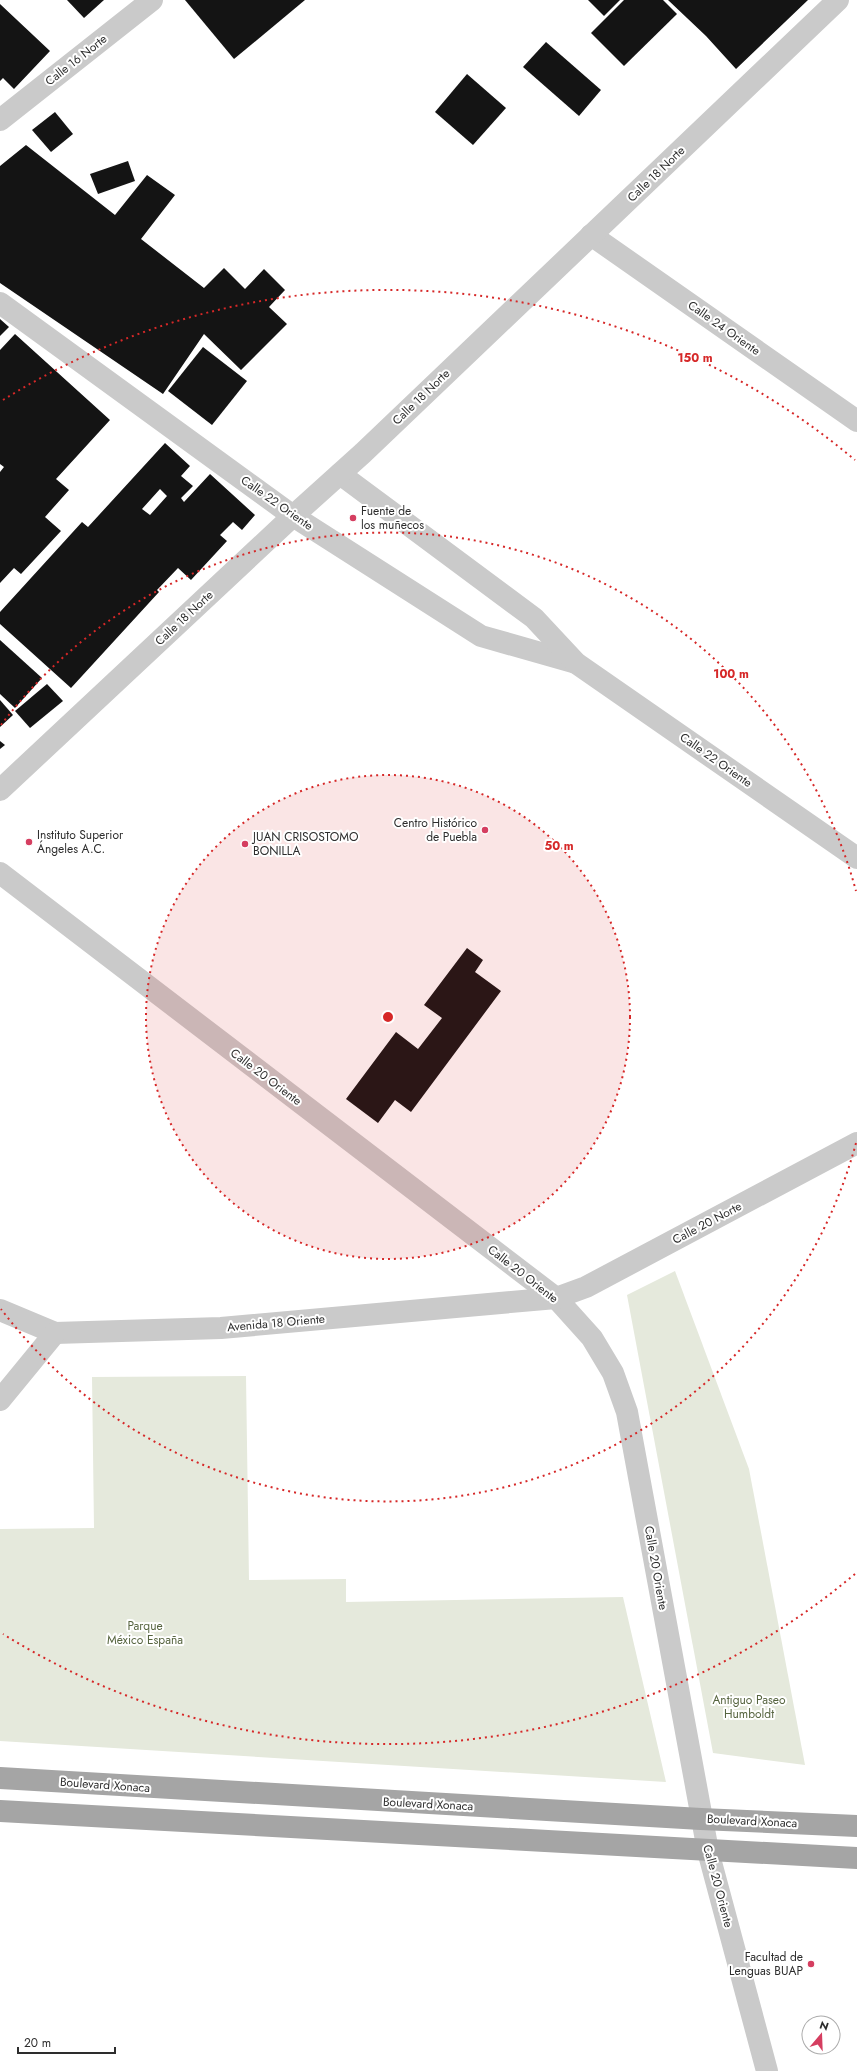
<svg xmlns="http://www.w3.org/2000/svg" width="857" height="2071" viewBox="0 0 857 2071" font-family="Jost,sans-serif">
	<rect width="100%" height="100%" fill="#fff"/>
	<g fill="#e5e9dc">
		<polygon points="675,1271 749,1469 805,1765 713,1753 627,1295"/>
		<polygon points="246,1376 249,1580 346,1579 346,1602 623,1597 666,1782 0,1741 0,1529 94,1528 92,1377"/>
	</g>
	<g fill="#141414" fill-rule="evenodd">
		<polygon points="67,0 104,0 84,18"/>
		<polygon points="185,0 305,0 234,59"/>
		<polygon points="588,0 620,0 604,16"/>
		<polygon points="624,0 663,0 677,14 624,66 591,33"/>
		<polygon points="668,0 808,0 736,69 706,36"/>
		<polygon points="0,4 50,51 14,89 3,78 0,81"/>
		<polygon points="546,42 601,90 579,116 523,67"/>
		<polygon points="467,74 506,108 473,145 435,112"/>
		<polygon points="55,112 73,134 51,152 32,130"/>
		<polygon points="26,145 115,215 147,175 175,195 141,239 204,288 224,268 245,289 264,269 285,290 269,307 287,324 241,370 204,334 163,394 0,283 0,166"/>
		<polygon points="128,161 135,181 98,194 90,174"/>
		<polygon points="0,319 9,327 0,336"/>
		<polygon points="15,334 110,420 56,479 69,490 45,517 61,531 21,574 14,568 0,583 0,472 4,467 0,464 0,350"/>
		<polygon points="203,347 247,381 212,425 168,391"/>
		<path d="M165 443 190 466 181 476 193 486 181 498 184 502 210 474 255 515 242 530 233 522 220 535 227 541 191 580 178 568 157 590 159 592 71 688 0 624V612L82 522 88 527ZM160 489 167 496 150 515 142 509Z"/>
		<polygon points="0,640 42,678 15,708 0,694"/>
		<polygon points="47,684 63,701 30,728 15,711"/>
		<polygon points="0,700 13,715 0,727"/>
		<polygon points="0,741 5,745 0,749"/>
		<polygon points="467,948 483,960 475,972 501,991 411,1112 395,1100 378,1123 346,1099 396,1032 418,1049 442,1018 424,1005"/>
	</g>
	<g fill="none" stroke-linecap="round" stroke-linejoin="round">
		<g stroke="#cacaca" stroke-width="22">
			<polyline points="0,120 152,0"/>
			<polyline points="591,235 857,421"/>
			<polyline points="0,303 293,516 481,636 576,663"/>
			<polyline points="340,474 534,618 576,663 857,858"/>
			<polyline points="0,790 293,516 363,453 838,0"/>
			<polyline points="0,873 556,1298 592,1338 613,1373 627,1412 708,1851 767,2071"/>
			<polyline points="0,1310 55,1333 221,1328 556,1298 586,1287 857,1143"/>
			<polyline points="0,1400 55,1333"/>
		</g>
		<g stroke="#a5a5a5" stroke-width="22">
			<polyline points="0,1778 701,1819 857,1826"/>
			<polyline points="0,1811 857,1858"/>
		</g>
	</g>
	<circle cx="388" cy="1017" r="242" fill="#d62828" fill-opacity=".12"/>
	<g fill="none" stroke="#d62828" stroke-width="2" stroke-dasharray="2 4">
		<circle cx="388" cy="1017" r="242"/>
		<path d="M856 1143A485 485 0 0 1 1 1309M1 725A485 485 0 0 1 856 891"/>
		<path d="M855 1574A727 727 0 0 1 3 1634M3 400A727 727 0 0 1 855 460"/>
	</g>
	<g fill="#d53e60" stroke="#fff" stroke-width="1.5">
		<circle cx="353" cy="518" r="4"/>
		<circle cx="485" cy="830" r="4"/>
		<circle cx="29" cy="842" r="4"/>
		<circle cx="245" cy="844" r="4"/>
		<circle cx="811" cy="1964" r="4"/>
	</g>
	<g text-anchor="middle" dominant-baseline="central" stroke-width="4" stroke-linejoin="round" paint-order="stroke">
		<g font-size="12" fill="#2d2d2d" stroke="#fff">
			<text transform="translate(76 60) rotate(-38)">Calle 16 Norte</text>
			<text transform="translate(656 174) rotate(-44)">Calle 18 Norte</text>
			<text transform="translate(724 328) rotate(35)">Calle 24 Oriente</text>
			<text transform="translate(421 397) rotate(-44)">Calle 18 Norte</text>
			<text transform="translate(277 503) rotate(35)">Calle 22 Oriente</text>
			<text transform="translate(184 618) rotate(-43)">Calle 18 Norte</text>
			<text transform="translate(716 760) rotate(35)">Calle 22 Oriente</text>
			<text transform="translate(266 1077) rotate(37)">Calle 20 Oriente</text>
			<text transform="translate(707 1223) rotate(-28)">Calle 20 Norte</text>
			<text transform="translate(523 1274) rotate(38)">Calle 20 Oriente</text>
			<text transform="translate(276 1323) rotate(-5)">Avenida 18 Oriente</text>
			<text transform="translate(656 1568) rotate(80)">Calle 20 Oriente</text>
			<text transform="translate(105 1785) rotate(4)">Boulevard Xonaca</text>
			<text transform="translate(428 1804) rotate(3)">Boulevard Xonaca</text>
			<text transform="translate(752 1821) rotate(3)">Boulevard Xonaca</text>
			<text transform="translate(718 1886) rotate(75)">Calle 20 Oriente</text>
		</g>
		<g font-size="12" fill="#2d2d2d" stroke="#fff" text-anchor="start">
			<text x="361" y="511">Fuente de<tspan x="361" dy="14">los muñecos</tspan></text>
			<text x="477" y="823" text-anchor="end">Centro Histórico<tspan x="477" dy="14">de Puebla</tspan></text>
			<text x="37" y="835">Instituto Superior<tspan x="37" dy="14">Ángeles A.C.</tspan></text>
			<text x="253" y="837">JUAN CRISOSTOMO<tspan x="253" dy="14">BONILLA</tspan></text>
			<text x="803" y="1957" text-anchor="end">Facultad de<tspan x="803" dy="14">Lenguas BUAP</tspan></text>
		</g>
		<g font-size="12" fill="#56643f" stroke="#fff">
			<text x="145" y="1626">Parque<tspan x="145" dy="14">México España</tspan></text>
			<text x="749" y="1700">Antiguo Paseo<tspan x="749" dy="14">Humboldt</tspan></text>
		</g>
	</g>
	<circle cx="388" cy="1017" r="6" fill="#d62828" stroke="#fff" stroke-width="2"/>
	<g font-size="12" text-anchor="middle" font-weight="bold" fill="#d62828" stroke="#fff" stroke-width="4" stroke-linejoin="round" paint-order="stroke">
		<text x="695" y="362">150 m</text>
		<text x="731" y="678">100 m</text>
		<text x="559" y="850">50 m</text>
	</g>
	<g transform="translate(821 2035) rotate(19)"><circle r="19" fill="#ffffff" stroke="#ababab"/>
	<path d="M0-3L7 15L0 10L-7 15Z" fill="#d53e60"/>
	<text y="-6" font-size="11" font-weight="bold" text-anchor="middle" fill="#2d2d2d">N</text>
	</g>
	<path d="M18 2047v6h97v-6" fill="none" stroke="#2d2d2d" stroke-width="2"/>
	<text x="24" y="2047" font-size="12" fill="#2d2d2d" stroke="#ffffff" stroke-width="3" paint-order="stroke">20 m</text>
</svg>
